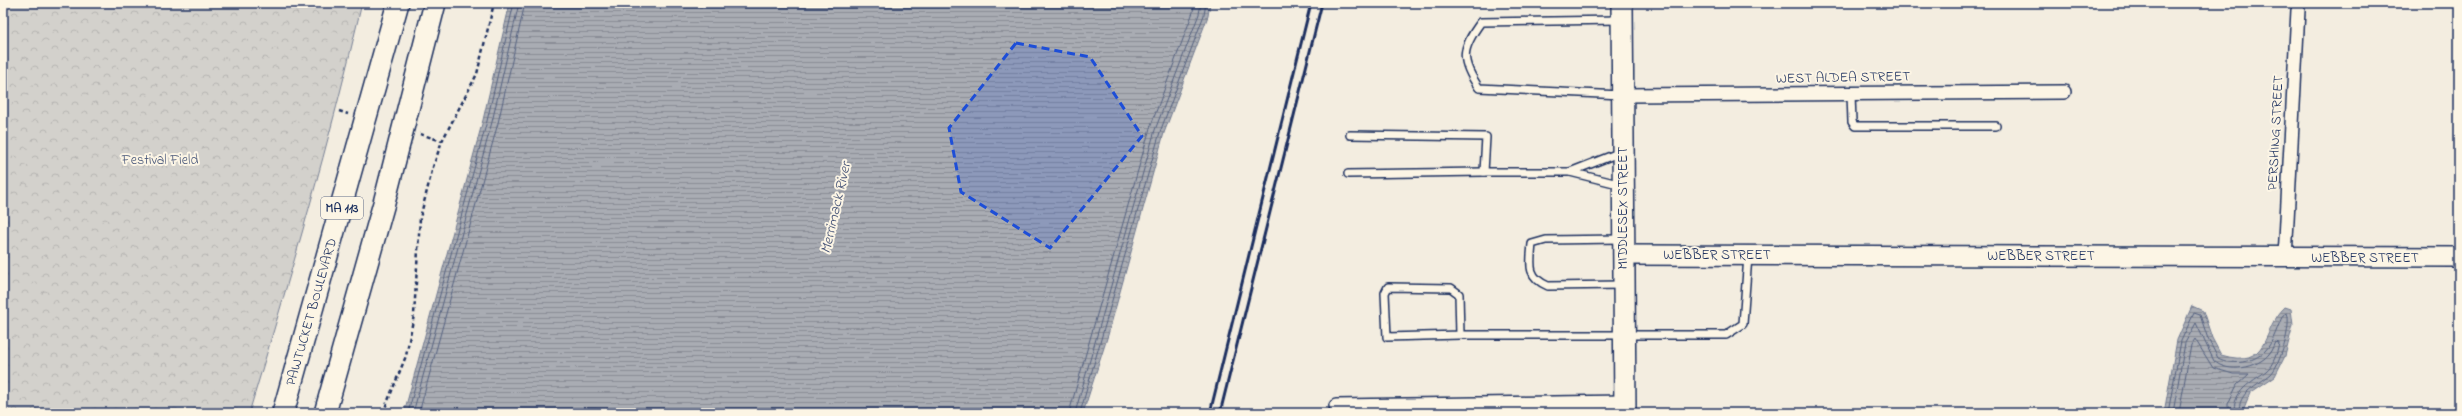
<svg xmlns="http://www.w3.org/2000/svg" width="2462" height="416" viewBox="0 0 2462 416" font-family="'Indie Flower',sans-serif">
	<defs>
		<pattern id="forest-crowns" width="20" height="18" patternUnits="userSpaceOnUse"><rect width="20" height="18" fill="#d3d1cc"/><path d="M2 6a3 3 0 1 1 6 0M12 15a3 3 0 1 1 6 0" fill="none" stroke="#b5b4b2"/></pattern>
		<pattern id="water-rules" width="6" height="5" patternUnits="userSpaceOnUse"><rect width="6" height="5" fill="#a9acb3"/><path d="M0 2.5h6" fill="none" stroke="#898c95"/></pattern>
	</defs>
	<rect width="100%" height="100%" fill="#f3ede0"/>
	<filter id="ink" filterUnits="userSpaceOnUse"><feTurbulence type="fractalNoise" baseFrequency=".025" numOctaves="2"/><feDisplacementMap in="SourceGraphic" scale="8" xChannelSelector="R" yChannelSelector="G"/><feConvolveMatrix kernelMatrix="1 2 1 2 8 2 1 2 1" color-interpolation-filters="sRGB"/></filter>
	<g filter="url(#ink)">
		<path fill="url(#forest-crowns)" stroke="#778095" d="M3 3H362C330 141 290 277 249 413H3Z"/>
		<g fill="url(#water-rules)" stroke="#707a91">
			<polygon points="510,3 1210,3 1208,16 1164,133 1108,335 1083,413 404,413 483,120"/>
			<path d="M2192 306 2203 311 2212 338 2221 355C2271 370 2261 329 2285 307L2291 309 2293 325 2285 356 2275 376 2250 393 2242 413H2164L2177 340Z"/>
		</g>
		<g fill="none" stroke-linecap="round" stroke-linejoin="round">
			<g stroke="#546180" stroke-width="1">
				<polyline points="408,413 487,121 514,3"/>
				<polyline points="413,413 492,122 519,3"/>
				<polyline points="419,413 498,123 525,3"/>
				<polyline points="1069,413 1150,128 1193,12 1194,3"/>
				<polyline points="1075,413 1155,130 1199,14 1201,3"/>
				<polyline points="1080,413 1160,132 1204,15 1206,3"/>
				<path d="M2168 413 2181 341 2194 313 2200 315 2208 339 2218 358C2233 366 2253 363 2265 351 2273 343 2278 325 2283 315L2287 313C2292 325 2280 365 2271 374 2257 386 2238 391 2239 413"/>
				<path d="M2173 413 2185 343 2196 323 2214 361C2228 374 2258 368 2269 354 2272 350 2273 346 2275 342L2279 343C2278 351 2273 366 2266 371 2251 383 2233 390 2234 413"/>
				<polyline points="2179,413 2191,345 2195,339 2213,368 2233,374 2249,374 2237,385 2228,404 2228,413"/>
			</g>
			<defs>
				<g id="lane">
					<path d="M1620 20 1481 22C1461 49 1460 60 1479 88L1621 95"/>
					<polyline points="1851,94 1852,122 1855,126 1996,126"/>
					<polyline points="1350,135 1486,137 1484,172 1570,172"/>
					<polyline points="1621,152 1570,172 1622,185"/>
					<polyline points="1348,174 1484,172"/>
					<path d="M1622 285 1548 286C1527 277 1530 265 1532 244L1546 240 1622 239"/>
					<polyline points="1460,335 1387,337 1385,293 1388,287 1451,288 1459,294 1460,335 1726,335 1743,324 1748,256"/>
				</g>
				<g id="street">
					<polyline points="1623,95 2064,92"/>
					<polyline points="2285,258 2298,10"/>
					<polyline points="1336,406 1625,402"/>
				</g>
				<polyline id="secondary" points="1624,255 2459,257"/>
				<g id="primary">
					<polyline points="1622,3 1625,413"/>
					<polyline points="283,413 398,3"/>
					<polyline points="325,413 384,203 435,3"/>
				</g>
			</defs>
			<use href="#lane" stroke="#1b2f5e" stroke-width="10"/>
			<use href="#street" stroke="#1b2f5e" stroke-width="16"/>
			<use href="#secondary" stroke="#1b2f5e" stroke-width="22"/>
			<use href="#primary" stroke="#1b2f5e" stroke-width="24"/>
			<g stroke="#1b2f5e" stroke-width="2.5" stroke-dasharray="4 3" stroke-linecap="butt">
				<polyline points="339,111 348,114"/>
				<polyline points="420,134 442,141"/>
				<polyline points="383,413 406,356 414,315 420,218 433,167 442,141 477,74 494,3"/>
			</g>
			<use href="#lane" stroke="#fcf5e5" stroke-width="7"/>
			<use href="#street" stroke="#fcf5e5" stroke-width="13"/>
			<use href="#secondary" stroke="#fcf5e5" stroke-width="19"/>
			<use href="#primary" stroke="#fcf5e5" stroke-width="21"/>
			<g stroke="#1b2f5e" stroke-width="3">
				<polyline points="1210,413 1311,3"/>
				<polyline points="1220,413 1322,3"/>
			</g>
		</g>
	</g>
	<path fill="#1d4ed8" fill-opacity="0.2" stroke="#1d4ed8" stroke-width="3" stroke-dasharray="8 5" stroke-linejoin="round" d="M1016 43 1090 57 1142 136 1050 248 961 192 949 128Z"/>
	<g text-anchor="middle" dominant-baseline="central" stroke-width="4" stroke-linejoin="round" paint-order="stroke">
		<rect fill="#fcf5e5" stroke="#5e6a86" stroke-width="1" x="321" y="197" width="42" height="22" rx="3"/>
		<g font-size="13" font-weight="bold" fill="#1b2f5e">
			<text x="342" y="208">MA 113</text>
		</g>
		<g font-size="14" fill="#1b2f5e" stroke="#fcf5e5">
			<text transform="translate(1843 78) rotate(-1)">WEST ALDEA STREET</text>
			<text transform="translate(2276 133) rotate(-87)">PERSHING STREET</text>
			<text transform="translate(1623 208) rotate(-90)">MIDDLESEX STREET</text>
			<text x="1717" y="255">WEBBER STREET</text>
			<text x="2041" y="256">WEBBER STREET</text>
			<text x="2365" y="258">WEBBER STREET</text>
			<text transform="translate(312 312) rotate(-74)">PAWTUCKET BOULEVARD</text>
		</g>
		<g font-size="14" fill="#49587a" stroke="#fcf5e5">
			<text x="160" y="160">Festival Field</text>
		</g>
		<g font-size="15" font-style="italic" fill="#465478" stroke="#fcf5e5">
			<text transform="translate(836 208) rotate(-77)">Merrimack River</text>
		</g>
	</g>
	<rect width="2462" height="416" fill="none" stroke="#fcf5e5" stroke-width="16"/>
	<rect x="8" y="8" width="2446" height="400" fill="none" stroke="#1b2f5e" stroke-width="1.5" filter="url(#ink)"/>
</svg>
